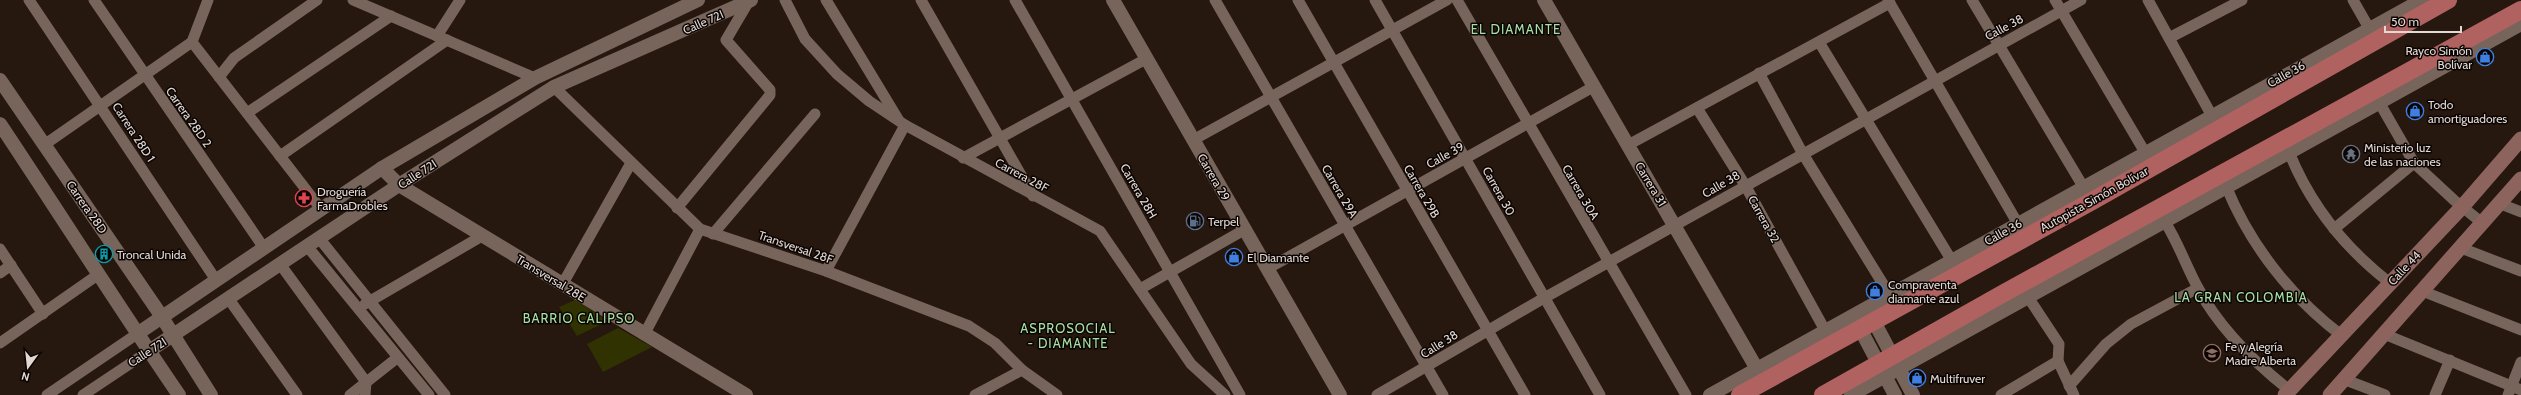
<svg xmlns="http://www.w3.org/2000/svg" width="2521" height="395" viewBox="0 0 2521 395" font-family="Cabin,sans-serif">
	<rect width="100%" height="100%" fill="#26170f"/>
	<g fill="#313202">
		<polygon points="575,300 608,321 577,336 559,307"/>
		<polygon points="618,328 652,347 603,372 587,344"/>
	</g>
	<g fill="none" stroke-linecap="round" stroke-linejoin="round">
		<g stroke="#77645b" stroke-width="11">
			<polyline points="29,0 216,280"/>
			<polyline points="94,0 264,248"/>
			<polyline points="353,0 535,78"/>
			<polyline points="785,0 805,39 837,74 869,101 905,125 1100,231 1191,364 1225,395"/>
			<polyline points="826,0 898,119"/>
			<polyline points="921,0 1033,196"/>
			<polyline points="1015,0 1240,395"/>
			<polyline points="1215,0 1443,395"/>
			<polyline points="1298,0 1525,395"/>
			<polyline points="1375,0 1600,395"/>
			<polyline points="1457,0 1686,395"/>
			<polyline points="1888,0 2018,224"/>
			<polyline points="1972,0 2084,188"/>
			<polyline points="2055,0 2146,154"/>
			<polyline points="2148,0 2212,116"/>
			<polyline points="2353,0 2369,28"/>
			<polyline points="437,36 460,0"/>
			<polyline points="2169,38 2242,0"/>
			<polyline points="192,42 321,209"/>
			<polyline points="1819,42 1952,261"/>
			<polyline points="1759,73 1803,154 1891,297"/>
			<polyline points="219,77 234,58 317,0"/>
			<polyline points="554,87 700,229 826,271 969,326 995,343 1022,370 1057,395"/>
			<polyline points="2379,102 2414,163 2455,201 2481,222"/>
			<polyline points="1697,108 1745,185 1826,332"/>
			<polyline points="247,113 391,16"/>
			<polyline points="1193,140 1447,0"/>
			<polyline points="44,145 192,42 208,0"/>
			<polyline points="1628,145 1890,3"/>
			<path d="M2289 152C2310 204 2346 249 2390 283"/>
			<polyline points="280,156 447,40"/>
			<polyline points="963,158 1146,59"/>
			<path d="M2226 186C2250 245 2291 297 2341 335"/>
			<polyline points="2498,203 2521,212"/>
			<polyline points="677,208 770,95 770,90 726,40 749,1"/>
			<path d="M2165 222C2178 242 2186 266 2198 288 2219 328 2254 362 2289 390"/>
			<polyline points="2334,229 2414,163"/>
			<polyline points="713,234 815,114"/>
			<polyline points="319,238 445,395"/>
			<polyline points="307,246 429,395"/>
			<polyline points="2461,248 2521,271"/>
			<polyline points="0,249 43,314"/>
			<polyline points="280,264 366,382 365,395"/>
			<polyline points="1267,269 1593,87"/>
			<polyline points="826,271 905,125"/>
			<polyline points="0,273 11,265"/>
			<polyline points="562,285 631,163"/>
			<polyline points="1140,289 1244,230"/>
			<polyline points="2422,291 2521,330"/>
			<polyline points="2028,297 2059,344 2058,361 2074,395"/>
			<polyline points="228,298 297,395"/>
			<polyline points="365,304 482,236"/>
			<polyline points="2384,334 2521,390"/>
			<polyline points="644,335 700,229"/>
			<polyline points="0,343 99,274"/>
			<polyline points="2343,379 2385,395"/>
			<polyline points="2069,386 2106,344 2131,324 2198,288"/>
			<polyline points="47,395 137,334"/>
			<polyline points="83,395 149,351"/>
			<polyline points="350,395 397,358"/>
			<polyline points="975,395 1022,370"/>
			<polyline points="1377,395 1544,298 2081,0"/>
			<polyline points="2001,395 2058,361"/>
			<polyline points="2435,395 2450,360"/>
			<polyline points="2508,395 2521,362"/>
		</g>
		<g stroke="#77645b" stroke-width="14">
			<polyline points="1113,0 1340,395"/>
			<polyline points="1544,0 1757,369"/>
			<polyline points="0,80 158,311 211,395"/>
			<path d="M0 124C60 214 118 306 179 395"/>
			<polyline points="382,168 399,185 746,395"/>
			<polyline points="1869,312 1913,395"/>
			<polyline points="1856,321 1895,395"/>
			<polyline points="137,334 382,168 535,78 698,0"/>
			<polyline points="149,351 399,185 554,87 751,0"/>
			<polyline points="1710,395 2422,0"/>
			<polyline points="1851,395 2521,24"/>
		</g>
		<g stroke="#8c635d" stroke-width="15">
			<polyline points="2285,395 2462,207 2521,139"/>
			<polyline points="2330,395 2521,179"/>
		</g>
		<g stroke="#b06260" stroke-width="18">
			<polyline points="1740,395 2092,201 2448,0"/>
			<polyline points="1823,395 2004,293 2521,10"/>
		</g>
	</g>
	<defs>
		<symbol id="shop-ring" viewBox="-11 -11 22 22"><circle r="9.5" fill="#0a0503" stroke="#3f7fe0" stroke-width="1.5"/><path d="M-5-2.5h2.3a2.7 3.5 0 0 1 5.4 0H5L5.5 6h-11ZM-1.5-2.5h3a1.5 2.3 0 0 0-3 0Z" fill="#3f7fe0"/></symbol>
		<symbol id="temple-ring" viewBox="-11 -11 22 22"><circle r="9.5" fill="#0a0503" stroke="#6b7280" stroke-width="1.5"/><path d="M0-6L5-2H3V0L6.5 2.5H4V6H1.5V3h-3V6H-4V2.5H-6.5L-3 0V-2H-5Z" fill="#6b7280"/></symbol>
		<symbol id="pharmacy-ring" viewBox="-11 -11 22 22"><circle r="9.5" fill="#0a0503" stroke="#e0444e" stroke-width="1.5"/><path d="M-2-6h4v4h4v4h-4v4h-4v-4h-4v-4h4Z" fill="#e0444e"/></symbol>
		<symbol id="fuel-ring" viewBox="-11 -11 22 22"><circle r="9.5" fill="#0a0503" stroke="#5c6f8a" stroke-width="1.5"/><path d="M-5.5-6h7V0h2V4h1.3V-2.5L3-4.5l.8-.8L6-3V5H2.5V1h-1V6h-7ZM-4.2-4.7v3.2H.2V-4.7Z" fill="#5c6f8a"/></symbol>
		<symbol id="building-ring" viewBox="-11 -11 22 22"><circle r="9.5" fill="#0a0503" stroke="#0f9aa8" stroke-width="1.5"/><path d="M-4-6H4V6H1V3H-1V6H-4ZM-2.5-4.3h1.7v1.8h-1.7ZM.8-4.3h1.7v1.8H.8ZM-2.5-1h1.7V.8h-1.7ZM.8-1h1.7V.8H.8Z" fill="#0f9aa8"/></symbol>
		<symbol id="university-ring" viewBox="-11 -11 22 22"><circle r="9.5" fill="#0a0503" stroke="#8d6e63" stroke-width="1.5"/><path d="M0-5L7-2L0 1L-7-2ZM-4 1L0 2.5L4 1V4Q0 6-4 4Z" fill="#8d6e63"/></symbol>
	</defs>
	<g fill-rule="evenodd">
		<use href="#shop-ring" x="2475" y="47" width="20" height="20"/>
		<use href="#shop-ring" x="2405" y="101" width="20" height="20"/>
		<use href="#temple-ring" x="2341" y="144" width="20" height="20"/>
		<use href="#pharmacy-ring" x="294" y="188" width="20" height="20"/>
		<use href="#fuel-ring" x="1185" y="211" width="20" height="20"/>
		<use href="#building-ring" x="94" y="244" width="20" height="20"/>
		<use href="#shop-ring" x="1224" y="247" width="20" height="20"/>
		<use href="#shop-ring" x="1865" y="281" width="20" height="20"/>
		<use href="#university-ring" x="2202" y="343" width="20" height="20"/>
		<use href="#shop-ring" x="1907" y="368" width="20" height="20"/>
	</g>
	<g text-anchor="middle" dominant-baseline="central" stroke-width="3" stroke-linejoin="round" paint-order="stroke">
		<g font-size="12" fill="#e3d8d3" stroke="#0a0503">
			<text transform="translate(703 22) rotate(-24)">Calle 72I</text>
			<text transform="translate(2004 27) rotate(-28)">Calle 38</text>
			<text transform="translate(2286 74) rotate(-29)">Calle 36</text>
			<text transform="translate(189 117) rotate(55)">Carrera 28D 2</text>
			<text transform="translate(134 132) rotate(57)">Carrera 28D 1</text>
			<text transform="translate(1445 155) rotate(-29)">Calle 39</text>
			<text transform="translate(417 174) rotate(-33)">Calle 72I</text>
			<text transform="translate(1022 175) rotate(28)">Carrera 28F</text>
			<text transform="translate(1214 177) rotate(60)">Carrera 29</text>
			<text transform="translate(1651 184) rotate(59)">Carrera 31</text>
			<text transform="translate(1721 184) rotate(-30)">Calle 38</text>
			<text transform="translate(1139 191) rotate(60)">Carrera 28H</text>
			<text transform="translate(1340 191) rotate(60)">Carrera 29A</text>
			<text transform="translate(1422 191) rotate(60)">Carrera 29B</text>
			<text transform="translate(1499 191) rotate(61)">Carrera 30</text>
			<text transform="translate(1581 192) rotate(60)">Carrera 30A</text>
			<text transform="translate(2094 199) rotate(-29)">Autopista Simón Bolívar</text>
			<text transform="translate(87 207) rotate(55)">Carrera 28D</text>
			<text transform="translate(1764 219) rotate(61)">Carrera 32</text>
			<text transform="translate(2003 232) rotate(-29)">Calle 36</text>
			<text transform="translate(796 247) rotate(19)">Transversal 28F</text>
			<text transform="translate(2404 268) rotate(-47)">Calle 44</text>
			<text transform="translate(551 278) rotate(31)">Transversal 28E</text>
			<text transform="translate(1439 344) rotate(-32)">Calle 38</text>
			<text transform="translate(147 352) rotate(-33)">Calle 72I</text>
		</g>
		<g font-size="12" fill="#e3d8d3" stroke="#0a0503" text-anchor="start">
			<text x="2472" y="50" text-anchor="end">Rayco Simón<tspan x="2472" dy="14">Bolívar</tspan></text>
			<text x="2428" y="104">Todo<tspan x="2428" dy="14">amortiguadores</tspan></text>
			<text x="2364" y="147">Ministerio luz<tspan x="2364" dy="14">de las naciones</tspan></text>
			<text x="317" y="191">Droguería<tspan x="317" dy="14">FarmaDrobles</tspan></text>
			<text x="1208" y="221">Terpel</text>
			<text x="117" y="254">Troncal Unida</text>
			<text x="1247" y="257">El Diamante</text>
			<text x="1888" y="284">Compraventa<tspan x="1888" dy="14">diamante azul</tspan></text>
			<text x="2225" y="346">Fe y Alegría<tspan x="2225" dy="14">Madre Alberta</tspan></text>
			<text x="1930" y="378">Multifruver</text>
		</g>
		<g font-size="13" letter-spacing="1" fill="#a7dfa3" stroke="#0a0503">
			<text x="1516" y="29">EL DIAMANTE</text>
			<text x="2241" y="297">LA GRAN COLOMBIA</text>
			<text x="579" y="318">BARRIO CALIPSO</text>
			<text x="1068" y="328">ASPROSOCIAL<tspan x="1068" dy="15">- DIAMANTE</tspan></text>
		</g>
	</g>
	<g transform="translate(28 367) rotate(195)" stroke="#0a0503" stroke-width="3" paint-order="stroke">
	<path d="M0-3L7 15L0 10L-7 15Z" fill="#e3d8d3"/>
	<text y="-6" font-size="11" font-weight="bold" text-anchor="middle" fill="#e3d8d3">N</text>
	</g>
	<path d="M2385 26v6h76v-6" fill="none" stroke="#e3d8d3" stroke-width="2"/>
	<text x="2391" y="26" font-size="12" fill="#e3d8d3" stroke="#0a0503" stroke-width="3" paint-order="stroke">50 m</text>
</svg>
